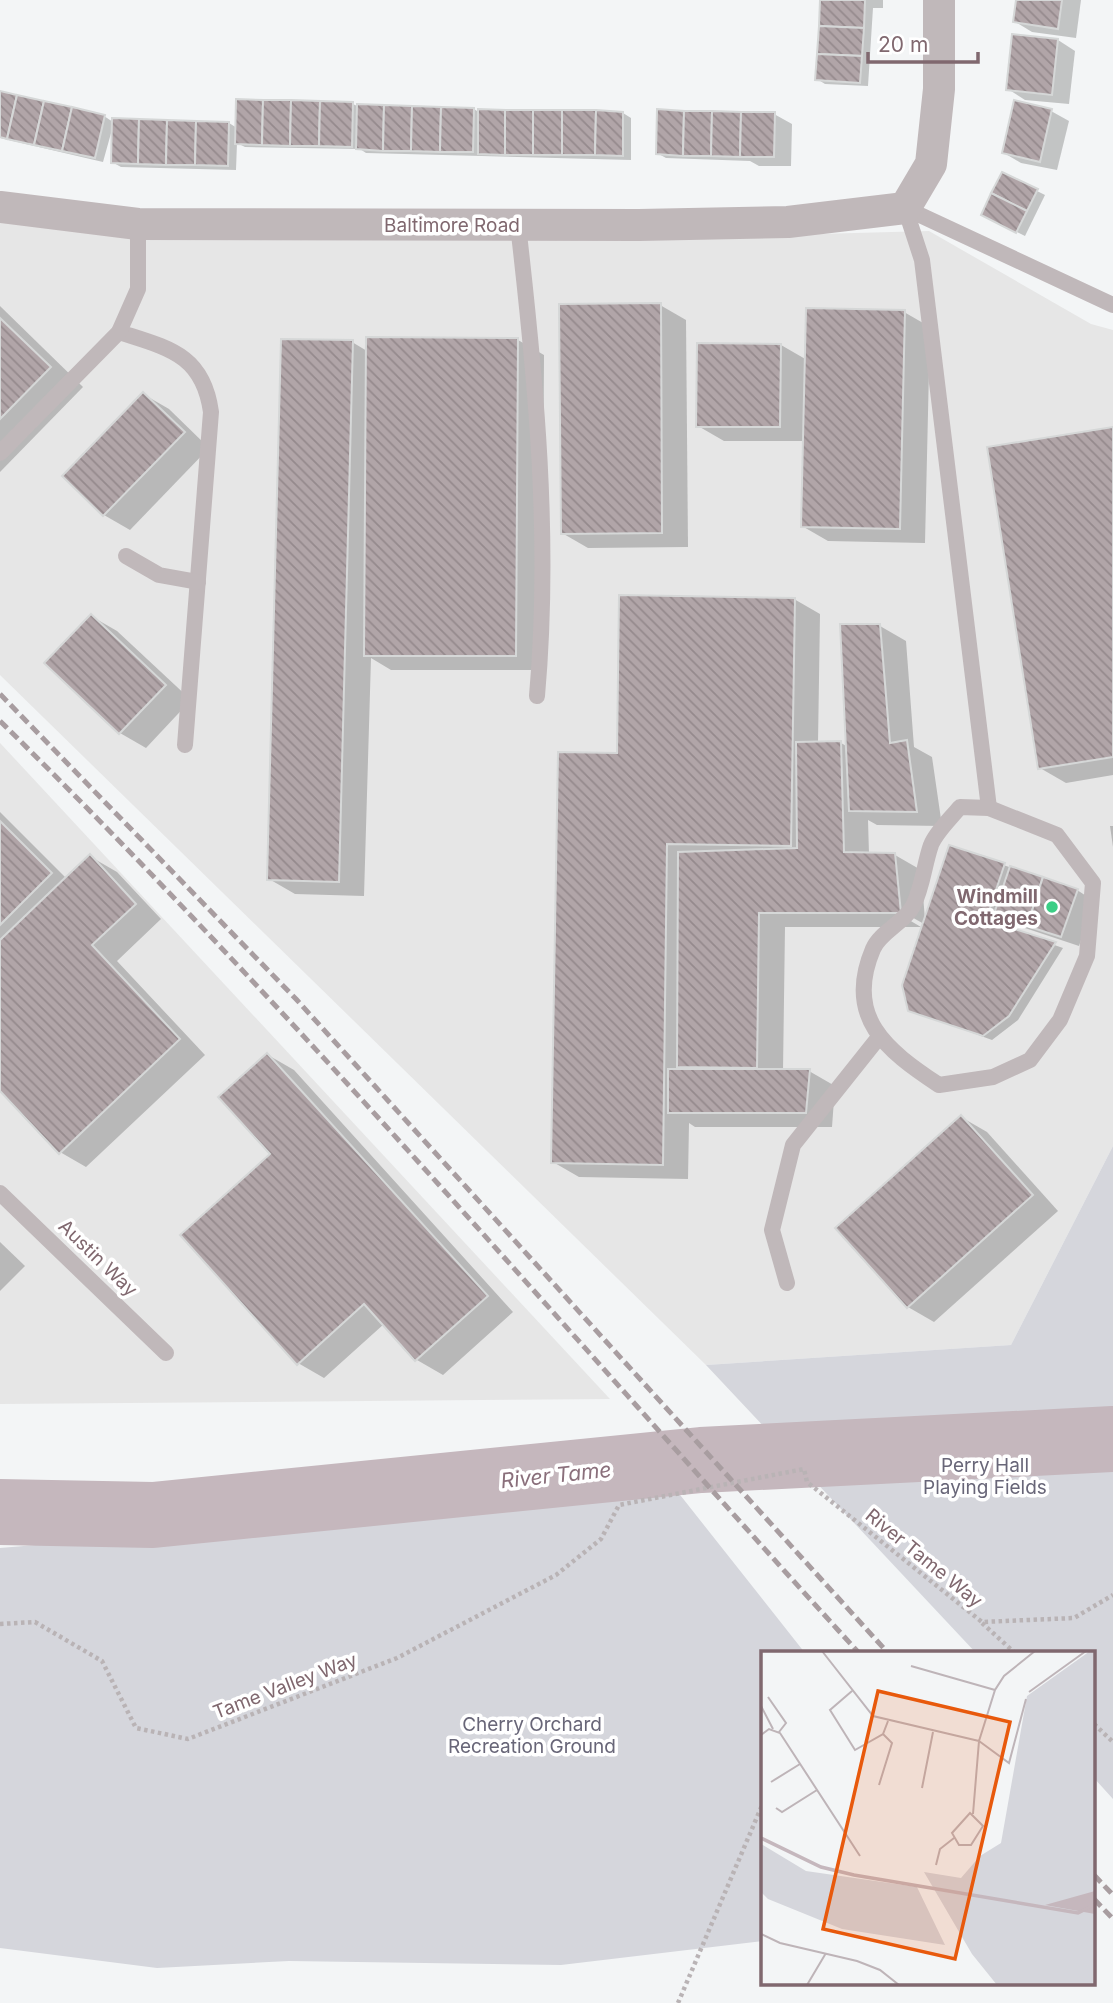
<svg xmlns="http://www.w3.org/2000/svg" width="1113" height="2003" viewBox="0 0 1113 2003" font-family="Inter,sans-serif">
	<defs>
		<pattern id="building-back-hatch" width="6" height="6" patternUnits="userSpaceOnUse" patternTransform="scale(1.75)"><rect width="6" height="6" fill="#b1a5a8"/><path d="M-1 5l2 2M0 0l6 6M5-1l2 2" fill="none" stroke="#958a8d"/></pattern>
	</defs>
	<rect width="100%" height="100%" fill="#f3f5f6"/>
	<g fill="#e6e6e6">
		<polygon points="0,221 673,238 929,231 1091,324 1113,330 1113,1146 1011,1345 706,1365 0,675"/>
		<polygon points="0,743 1,744 610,1399 0,1404"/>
	</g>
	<g fill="#d5d6dc">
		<polygon points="1113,1146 1113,1799 1094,1778 1094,1653 976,1653 706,1365 1011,1345"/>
		<polygon points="677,1491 805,1653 763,1653 763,1941 561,1965 289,1961 157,1968 0,1948 0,1548"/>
	</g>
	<g fill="#0003">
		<polygon points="822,0 883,0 883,8 873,8 868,86 825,84 817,79"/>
		<polygon points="1017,0 1081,0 1076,38 1032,32 1014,21"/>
		<polygon points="1013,36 1058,40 1075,51 1069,104 1025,100 1008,89"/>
		<polygon points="0,92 104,116 113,122 229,123 237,128 353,104 359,107 474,109 480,113 623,113 631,118 631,160 366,153 360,149 245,147 237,143 236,170 121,167 112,162 113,126 103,162 0,138"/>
		<polygon points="1051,111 1069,121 1057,170 1021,163 1004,153"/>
		<polygon points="774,114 792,124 791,166 759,166 750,161 666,158 657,153"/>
		<polygon points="1037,191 1045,195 1025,236 991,219"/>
		<polygon points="660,305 686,320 688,547 588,548 562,533"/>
		<polygon points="0,306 83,387 0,472"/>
		<polygon points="904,312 930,327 925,543 828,541 802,526 805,441 724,441 698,426 781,345 807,360"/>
		<polygon points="518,340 544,355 542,670 391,670 371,658 364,896 295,894 269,879 352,342 367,351"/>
		<polygon points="143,394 169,409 209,448 130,530 104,515 64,476"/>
		<polygon points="1113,429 1113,775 1066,783 1040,768"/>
		<polygon points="794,599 820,614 818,743 841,743 848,747 880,626 906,641 914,747 932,757 942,826 877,825 868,820 869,854 895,855 921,870 925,920 950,847 1077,890 1094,901 1079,946 1013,924 997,915 994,924 1063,948 1018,1020 992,1040 910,1010 924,924 894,907 892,910 921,927 785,927 783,1071 809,1071 835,1086 832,1127 695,1127 689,1123 688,1179 579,1177 553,1162 619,755"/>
		<polygon points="91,616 117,631 191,700 146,748 120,733 46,663"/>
		<polygon points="0,812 67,879 91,857 117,872 161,919 117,961 205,1055 86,1167 60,1152 0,1088"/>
		<polygon points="1110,826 1113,826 1113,847"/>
		<polygon points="268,1055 294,1070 513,1312 443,1375 417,1360 384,1324 324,1378 298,1363 272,1154"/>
		<polygon points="961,1117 987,1132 1058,1211 934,1322 908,1307 837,1228"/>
		<polygon points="0,1242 25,1266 0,1291"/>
	</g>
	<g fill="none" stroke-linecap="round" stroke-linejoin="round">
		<polyline stroke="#c5b7bd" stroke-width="66" points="0,1512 153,1515 701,1460 1113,1439"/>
	</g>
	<g fill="url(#building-back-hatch)" stroke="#d5d7d7" stroke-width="2">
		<polygon points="820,0 865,0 864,28 819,26"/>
		<polygon points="1016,0 1062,0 1058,29 1013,22"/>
		<polygon points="819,26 864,28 862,56 817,54"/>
		<polygon points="1012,34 1058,39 1052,95 1006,90"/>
		<polygon points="817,54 862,56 860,83 815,80"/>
		<polygon points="0,91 17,95 7,139 0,137"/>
		<polygon points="17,95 44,101 34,145 7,139"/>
		<polygon points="236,99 263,100 262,145 235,144"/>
		<polygon points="263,100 291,100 290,146 262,145"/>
		<polygon points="291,100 320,101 319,146 290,146"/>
		<polygon points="1014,100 1052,109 1040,162 1002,153"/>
		<polygon points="44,101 72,107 62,151 34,145"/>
		<polygon points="320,101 353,102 352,147 319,146"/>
		<polygon points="357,104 384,105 383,151 356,149"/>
		<polygon points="384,105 412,106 411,151 383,151"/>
		<polygon points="412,106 441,107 440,152 411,151"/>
		<polygon points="72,107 105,115 95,158 62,151"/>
		<polygon points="441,107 474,108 473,152 440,152"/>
		<polygon points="478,109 505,110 505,155 478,154"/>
		<polygon points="657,109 684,111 683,156 656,154"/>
		<rect x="505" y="110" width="28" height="45"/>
		<rect x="533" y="110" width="29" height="45"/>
		<polygon points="562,110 596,110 595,155 562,155"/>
		<polygon points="596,110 623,112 623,156 595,155"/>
		<polygon points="684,111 712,111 711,156 683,156"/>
		<polygon points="712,111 741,112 740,157 711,156"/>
		<polygon points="741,112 775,112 774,157 740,157"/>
		<polygon points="112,118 139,119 138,164 111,163"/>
		<polygon points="139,119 167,120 166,165 138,164"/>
		<polygon points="167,120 196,121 195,165 166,165"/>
		<polygon points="196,121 229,122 228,166 195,165"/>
		<polygon points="1002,172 1038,189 1027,211 991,193"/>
		<polygon points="991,193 1027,211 1016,233 981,215"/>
		<polygon points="661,303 662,533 561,534 559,304"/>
		<polygon points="806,308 905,310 900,529 801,527"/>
		<polygon points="0,318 51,367 0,419"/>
		<polygon points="366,337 518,338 516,656 364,656"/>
		<polygon points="281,339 353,340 339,882 267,880"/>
		<polygon points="697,343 781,344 780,427 696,427"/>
		<polygon points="143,392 185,432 103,516 62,476"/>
		<polygon points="1113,427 1113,757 1038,769 987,447"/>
		<polygon points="619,595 795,598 791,846 667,844 663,1165 551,1163 558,752 617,753"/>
		<polygon points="91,614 166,685 119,734 44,663"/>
		<polygon points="840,624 880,624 890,743 907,740 917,812 849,811"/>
		<polygon points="841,741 844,852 895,853 901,913 759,913 757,1068 677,1067 678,852 797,848 796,742"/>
		<polygon points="0,821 52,873 0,925"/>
		<polygon points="949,845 1005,863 986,920 1056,942 1009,1016 983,1036 908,1011 902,985"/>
		<polygon points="90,854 136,904 92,945 180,1039 59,1154 0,1091 0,940"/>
		<polygon points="1010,866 1043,877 1027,926 994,914"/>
		<polygon points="1043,877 1078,889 1061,937 1027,926"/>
		<polygon points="267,1053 488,1296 415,1361 364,1304 297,1365 180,1235 270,1154 218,1097"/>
		<polygon points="668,1069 810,1069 806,1113 668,1113"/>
		<polygon points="961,1115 1033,1195 907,1308 835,1228"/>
	</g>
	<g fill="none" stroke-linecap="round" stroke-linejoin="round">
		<g stroke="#b9b3b5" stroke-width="4.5" stroke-dasharray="3.5 3.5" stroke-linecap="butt">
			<polyline points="982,1623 1015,1653"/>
			<polyline points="0,1624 35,1622 102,1661 136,1728 188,1739 397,1658 556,1575 601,1539 619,1505 804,1469 807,1482 982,1622 1074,1618 1113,1595"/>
			<polyline points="1094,1724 1113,1742"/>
			<polyline points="678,2003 763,1803"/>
		</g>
		<g stroke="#c0b8ba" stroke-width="16">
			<polyline points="905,208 922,260 989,808"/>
			<polyline points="905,208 1113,305"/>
			<path d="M518 225C536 381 551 538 537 696"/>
			<path d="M119 332C168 348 203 354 211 412L185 745"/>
			<polyline points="0,453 119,332 138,289 138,224"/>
			<polyline points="126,556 159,575 198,582"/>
			<path d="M960 807 989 808 1057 835 1093 883 1087 956 1060 1020 1030 1060 993 1077 939 1085C886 1050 844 1017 873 949 880 932 904 923 913 906 923 886 924 865 931 845 936 832 951 818 960 807Z"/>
			<polyline points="0,1193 166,1353"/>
			<polyline points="787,1283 772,1230 793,1145 879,1037"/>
		</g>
		<polyline stroke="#c0b8ba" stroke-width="32" points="0,207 138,224 639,225 788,222 905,208 931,164 939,89 939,0"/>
		<g stroke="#a89da0" stroke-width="5" stroke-dasharray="10 5" stroke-linecap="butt">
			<polyline points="0,694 296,999 888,1653"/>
			<path d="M0 721C301 1017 574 1341 859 1653"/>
			<polyline points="1094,1875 1113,1895"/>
			<polyline points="1094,1899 1113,1919"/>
		</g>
	</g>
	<circle fill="#3bce85" stroke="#fff" stroke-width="2.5" cx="1052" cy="907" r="7"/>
	<g text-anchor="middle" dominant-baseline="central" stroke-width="7" stroke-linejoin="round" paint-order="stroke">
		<g font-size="19" fill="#80686f" stroke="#fff">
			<text x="452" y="225">Baltimore Road</text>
			<text transform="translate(98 1258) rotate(44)">Austin Way</text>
			<text transform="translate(924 1558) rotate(39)">River Tame Way</text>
			<text transform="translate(285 1686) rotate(-21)">Tame Valley Way</text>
		</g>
		<g font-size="19" font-weight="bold" fill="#80686f" stroke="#fff" text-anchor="end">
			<text x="1038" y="896">Windmill<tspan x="1038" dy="22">Cottages</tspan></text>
		</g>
		<g font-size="19" fill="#686678" stroke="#fff">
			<text x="985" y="1465">Perry Hall<tspan x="985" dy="22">Playing Fields</tspan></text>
			<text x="532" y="1724">Cherry Orchard<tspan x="532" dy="22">Recreation Ground</tspan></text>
		</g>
		<g font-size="21" font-style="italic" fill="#8a6f7b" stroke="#fff">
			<text transform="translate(556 1475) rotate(-6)">River Tame</text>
		</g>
	</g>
	<g transform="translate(761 1651)">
		<rect width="334" height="334" fill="#f3f5f6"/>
		<path d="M329 0H334V334H236L211 303 163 221 200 227 219 205 240 192 266 45ZM0 193 45 220 156 236 184 294 81 278 7 248 0 241Z" fill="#d5d6dc"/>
		<path d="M334 240V263L284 254Z" fill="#c5b7bd"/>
		<path fill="none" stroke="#c5b7bd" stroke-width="3.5" d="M0 187 60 216 93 224 317 262 335 253"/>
		<path fill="none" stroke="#beb4b8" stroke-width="2" d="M61 0 112 65 218 90M150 15 234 39M91 40 69 59 94 99 122 83 127 70M268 41 325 0M7 46 25 72 18 81M0 55 12 78M0 84 8 78 19 82 99 205M218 90 234 39 243 25 274 0M218 90 248 112 265 48M10 131 39 113M118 134 131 92 122 83M161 137 172 81M15 157 21 161 56 139M209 162 222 175 210 194H198L191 182ZM212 163 218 90M175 214 179 198 193 187M0 283 19 292 96 310 119 319 138 334M46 334 65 302"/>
		<path fill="#e8590c" fill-opacity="0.15" stroke="#e8590c" stroke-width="3.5" d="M117 40 249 71 194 308 62 278Z"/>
		<rect width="334" height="334" fill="none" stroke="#80686f" stroke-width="3.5"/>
	</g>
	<path d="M868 52v10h110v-10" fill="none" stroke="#80686f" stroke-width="3.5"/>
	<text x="878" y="52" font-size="21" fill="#80686f" stroke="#ffffff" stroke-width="5" paint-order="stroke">20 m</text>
</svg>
